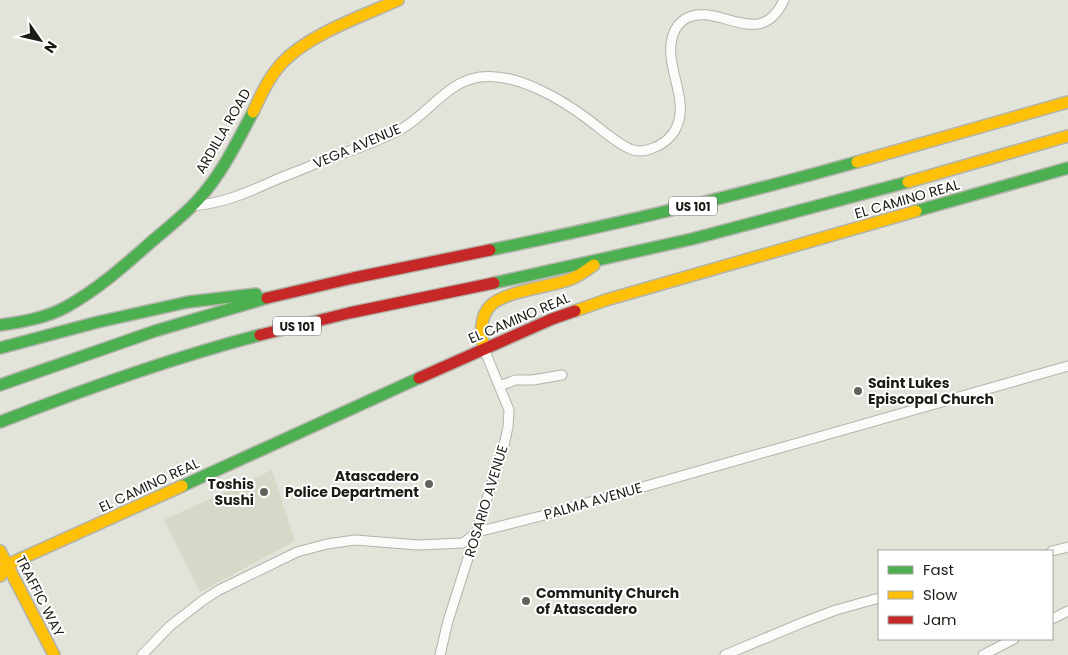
<svg xmlns="http://www.w3.org/2000/svg" width="1068" height="655" viewBox="0 0 1068 655" font-family="Poppins,sans-serif">
	<rect width="100%" height="100%" fill="#e2e3d9"/>
	<polygon fill="#d7d9c8" points="272,470 295,541 200,592 164,520"/>
	<g fill="none" stroke-linecap="round" stroke-linejoin="round">
		<defs>
			<g id="street">
				<path d="M193 206C223 203 244 194 271 182 286 175 302 170 317 163 345 152 377 143 403 128 429 113 448 81 480 77 516 72 561 99 589 120 602 130 615 142 630 149 637 152 646 151 653 148 662 145 669 139 674 132 694 100 659 63 675 30 677 26 681 22 685 19 717 0 760 53 784 0"/>
				<polyline points="500,386 515,380 533,380 562,375"/>
				<polyline points="1052,551 1068,547"/>
				<polyline points="1052,619 1068,611"/>
				<polyline points="142,655 170,626 202,601 219,590 297,552 327,544 355,540 418,545 463,543 477,532 541,516 1068,366"/>
				<polyline points="440,655 448,621 504,445 508,427 509,410 484,349"/>
				<polyline points="725,655 804,622 836,610 879,598"/>
				<polyline points="983,655 1014,639"/>
			</g>
			<g id="fast">
				<polyline points="916,211 1068,168"/>
				<path d="M490 250C614 225 736 196 857 162"/>
				<polyline points="494,283 692,239 908,182"/>
				<path d="M0 325C22 322 46 318 66 307 97 290 124 266 150 243 171 225 192 209 208 188 226 165 239 138 253 112"/>
				<polyline points="0,348 98,322 188,302 256,294"/>
				<polyline points="0,385 155,331 267,298"/>
				<path d="M0 422C85 389 171 358 260 335"/>
				<polyline points="182,486 419,378"/>
			</g>
			<g id="slow">
				<path d="M253 112C261 95 269 77 282 63 309 34 363 16 398 0"/>
				<polyline points="857,162 1068,102"/>
				<polyline points="908,182 1068,136"/>
				<polyline points="575,311 606,300 916,211"/>
				<path d="M484 349C481 334 479 317 491 305 506 291 550 287 571 279 579 276 587 270 594 265"/>
				<polyline points="0,551 54,655"/>
				<polyline points="0,576 7,565 182,486"/>
			</g>
			<g id="jam">
				<polyline points="267,298 353,278 490,250"/>
				<polyline points="260,335 349,313 494,283"/>
				<polyline points="419,378 552,319 575,311"/>
			</g>
		</defs>
		<use href="#street" stroke="#b2b3ab" stroke-width="11"/>
		<use href="#fast" stroke="#b2b3ab" stroke-width="14"/>
		<use href="#slow" stroke="#b2b3ab" stroke-width="14"/>
		<use href="#jam" stroke="#b2b3ab" stroke-width="14"/>
		<use href="#street" stroke="#fbfbf9" stroke-width="9"/>
		<use href="#fast" stroke="#4caf50" stroke-width="11"/>
		<use href="#slow" stroke="#ffc107" stroke-width="11"/>
		<use href="#jam" stroke="#c62828" stroke-width="11"/>
	</g>
	<g fill="#61625a" stroke="#fff" stroke-width="2">
		<circle cx="858" cy="391" r="5"/>
		<circle cx="429" cy="484" r="5"/>
		<circle cx="264" cy="492" r="5"/>
		<circle cx="526" cy="601" r="5"/>
	</g>
	<g text-anchor="middle" dominant-baseline="central" stroke-width="4" stroke-linejoin="round" paint-order="stroke">
		<g fill="#fff" stroke="#5f605b" stroke-width="1">
			<rect x="669" y="196.5" width="48" height="19" rx="4"/>
			<rect x="273" y="316.5" width="48" height="19" rx="4"/>
		</g>
		<g font-size="12" font-weight="bold" fill="#1b1c15">
			<text x="693" y="206">US 101</text>
			<text x="297" y="326">US 101</text>
		</g>
		<g font-size="14" fill="#1b1c15" stroke="#fff">
			<text transform="translate(223 131) rotate(-60)">ARDILLA ROAD</text>
			<text transform="translate(357 146) rotate(-23)">VEGA AVENUE</text>
			<text transform="translate(907 199) rotate(-16)">EL CAMINO REAL</text>
			<text transform="translate(519 318) rotate(-23)">EL CAMINO REAL</text>
			<text transform="translate(149 485) rotate(-25)">EL CAMINO REAL</text>
			<text transform="translate(486 501) rotate(-73)">ROSARIO AVENUE</text>
			<text transform="translate(593 501) rotate(-16)">PALMA AVENUE</text>
			<text transform="translate(40 596) rotate(63)">TRAFFIC WAY</text>
		</g>
		<g font-size="14" font-weight="bold" fill="#1b1c15" stroke="#fff" text-anchor="start">
			<text x="868" y="383">Saint Lukes<tspan x="868" dy="16">Episcopal Church</tspan></text>
			<text x="419" y="476" text-anchor="end">Atascadero<tspan x="419" dy="16">Police Department</tspan></text>
			<text x="254" y="484" text-anchor="end">Toshis<tspan x="254" dy="16">Sushi</tspan></text>
			<text x="536" y="593">Community Church<tspan x="536" dy="16">of Atascadero</tspan></text>
		</g>
	</g>
	<rect x="878" y="550" width="175" height="90" fill="#ffffff" stroke="#a4a4a1"/>
	<rect x="888" y="566" width="25" height="8" fill="#4caf50" stroke="#a4a4a1"/>
	<text x="923" y="575" font-size="15" fill="#1b1c15">Fast</text>
	<rect x="888" y="591" width="25" height="8" fill="#ffc107" stroke="#a4a4a1"/>
	<text x="923" y="600" font-size="15" fill="#1b1c15">Slow</text>
	<rect x="888" y="616" width="25" height="8" fill="#c62828" stroke="#a4a4a1"/>
	<text x="923" y="625" font-size="15" fill="#1b1c15">Jam</text>
	<g transform="translate(40 40) rotate(124)" stroke="#ffffff" stroke-width="4" paint-order="stroke">
	<path d="M0-4L9 19L0 12L-9 19Z" fill="#1b1c15"/>
	<text y="-8" font-size="14" font-weight="bold" text-anchor="middle" fill="#1b1c15">N</text>
	</g>
</svg>
